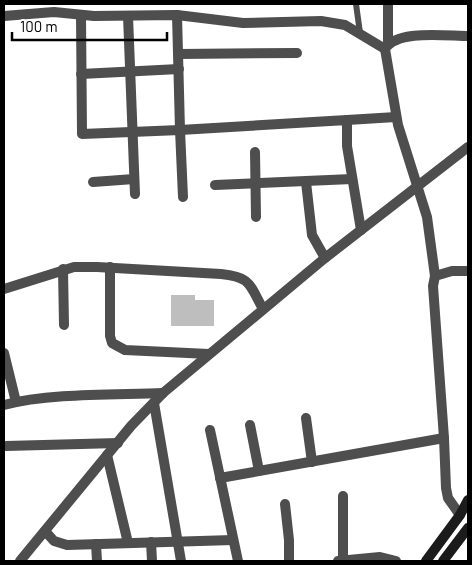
<svg xmlns="http://www.w3.org/2000/svg" width="472" height="565" viewBox="0 0 472 565" font-family="Barlow,sans-serif">
	<rect width="100%" height="100%" fill="#fff"/>
	<polygon fill="#bebebe" points="171,295 195,295 195,300 214,300 214,326 171,326"/>
	<g fill="none" stroke-linecap="round" stroke-linejoin="round">
		<polyline stroke="#4e4e4e" stroke-width="6" points="356,4 360,33"/>
		<g stroke="#4e4e4e" stroke-width="10">
			<polyline points="388,4 388,43"/>
			<polyline points="177,15 180,130 347,120 347,146 361,230"/>
			<polyline points="4,16 54,12 94,16 177,15 243,23 321,21 345,25 385,49"/>
			<polyline points="81,16 82,134 180,130 183,197"/>
			<polyline points="128,16 135,194"/>
			<polyline points="179,54 297,53"/>
			<polyline points="81,74 179,69"/>
			<polyline points="347,120 396,117"/>
			<polyline points="255,152 256,217"/>
			<polyline points="93,182 134,179"/>
			<polyline points="306,182 312,235 325,258"/>
			<polyline points="215,185 352,179"/>
			<polyline points="110,267 110,336 112,343 125,350 209,354"/>
			<polyline points="63,269 64,325"/>
			<path d="M435 276 427 217 398 125 385 49C397 29 447 36 468 36"/>
			<path d="M4 289 74 267H97L221 274C251 277 249 284 263 309"/>
			<polyline points="4,353 16,402"/>
			<polyline points="154,403 181,561"/>
			<path d="M4 405C49 393 115 395 163 393"/>
			<polyline points="306,418 312,462"/>
			<polyline points="250,425 259,471"/>
			<polyline points="210,430 238,561"/>
			<polyline points="6,446 118,443"/>
			<polyline points="107,455 128,543"/>
			<polyline points="220,478 444,438"/>
			<polyline points="343,496 343,560"/>
			<polyline points="285,504 289,540 289,561"/>
			<polyline points="460,515 448,498 446,488 444,438 433,286 435,276 452,271 468,271"/>
			<polyline points="45,531 54,541 67,545 233,540"/>
			<polyline points="151,542 152,561"/>
			<polyline points="96,544 97,561"/>
			<polyline points="20,561 131,426 163,393 325,258 468,147"/>
			<polyline points="338,561 380,557 396,561"/>
		</g>
		<g stroke="#1b1b1b" stroke-width="10">
			<polyline points="426,561 460,515 468,500"/>
			<polyline points="443,561 468,528"/>
		</g>
	</g>
	<rect width="472" height="565" fill="none" stroke="#000000" stroke-width="10"/>
	<path d="M12 32v8h155v-8" fill="none" stroke="#000000" stroke-width="2.5"/>
	<text x="20" y="32" font-size="15" fill="#000000" stroke="#ffffff" stroke-width="4" paint-order="stroke">100 m</text>
</svg>
